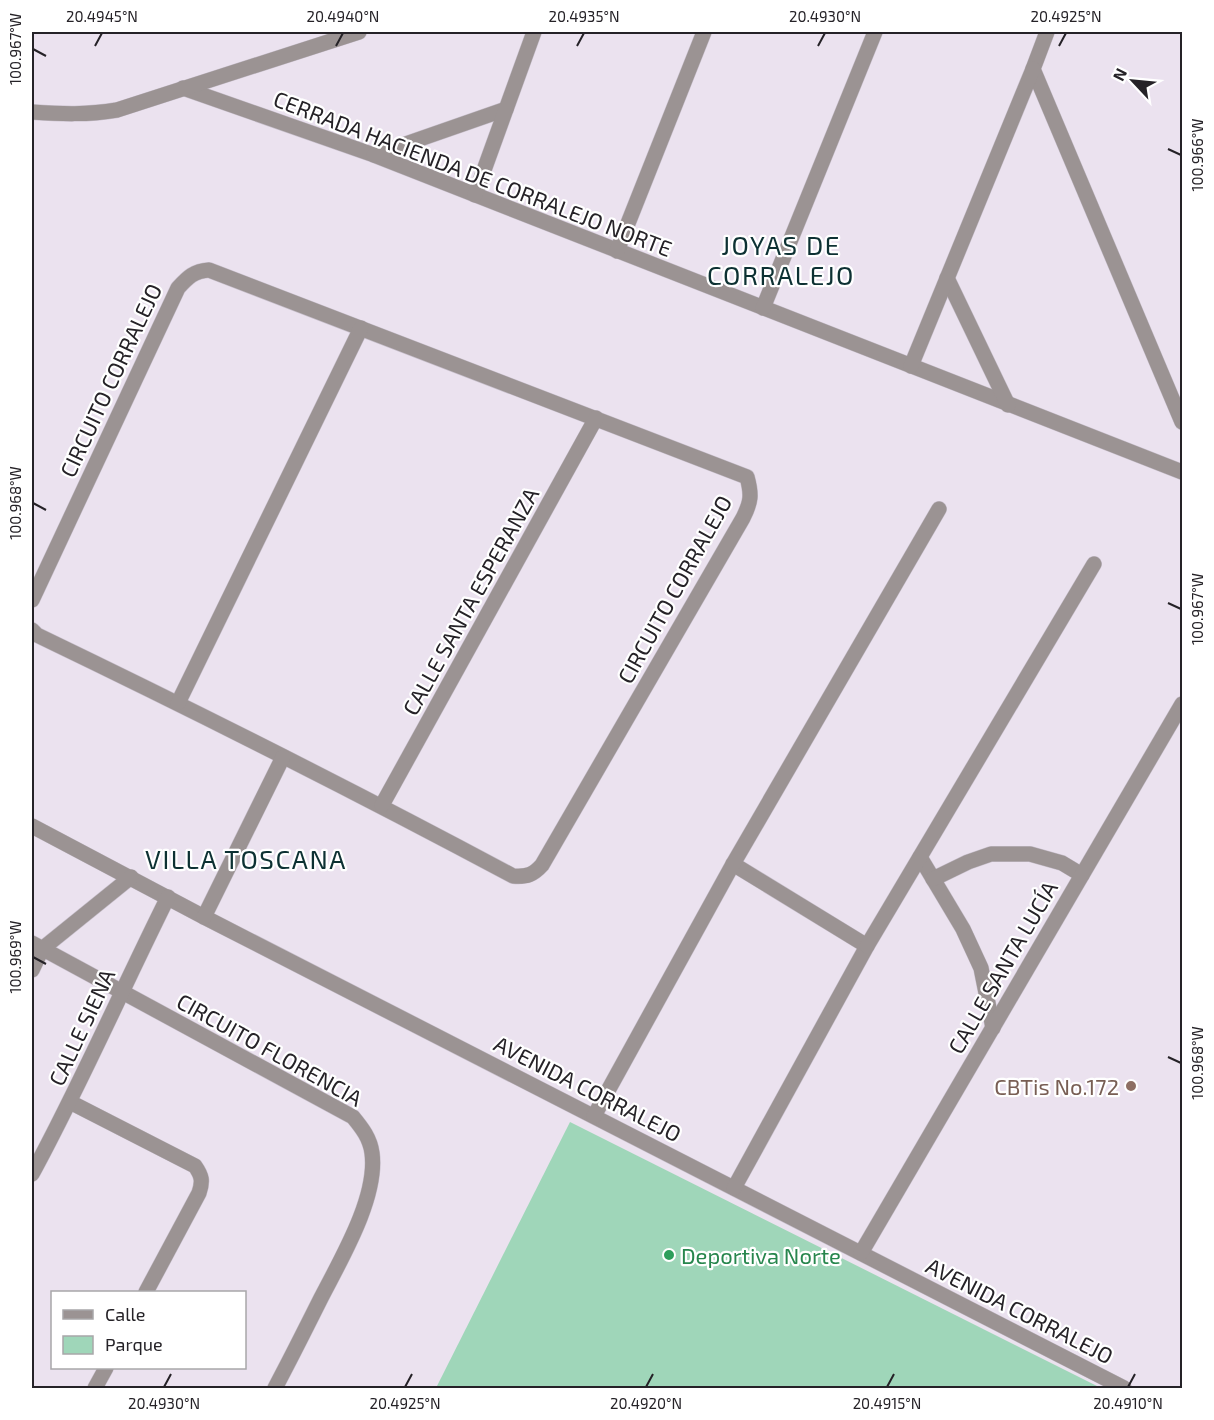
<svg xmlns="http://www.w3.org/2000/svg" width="1214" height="1420" viewBox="0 0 1214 1420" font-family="'Exo 2',sans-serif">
	<rect width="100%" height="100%" fill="#ebe2ef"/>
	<polygon fill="#9fd6b9" points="570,1122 1101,1388 436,1388"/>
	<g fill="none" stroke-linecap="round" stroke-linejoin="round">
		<defs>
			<g id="minor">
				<polyline points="1047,32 1033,69 1182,422"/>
				<polyline points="183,88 374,155 1182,472"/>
				<path d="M32 112C61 114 88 115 117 110L359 32"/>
				<polyline points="374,155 506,109"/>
				<polyline points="475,195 534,32"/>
				<polyline points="617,251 704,32"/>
				<polyline points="947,278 1008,405"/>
				<polyline points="763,308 875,32"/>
				<polyline points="911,366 1033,69"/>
				<path d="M32 600 178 288C188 277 194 271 209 270L747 477C752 495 751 502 743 518L542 865C533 875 527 877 513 876 356 792 197 712 37 635L32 630"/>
				<polyline points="178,703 361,328"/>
				<polyline points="382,805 596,418"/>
				<polyline points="32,826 204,917 1124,1388"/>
				<polyline points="920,857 963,929 981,968 993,1028"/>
				<polyline points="733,864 867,946 734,1188"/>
				<polyline points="933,879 968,862 991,854 1030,854 1062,863 1082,875"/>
				<polyline points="204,917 283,757"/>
				<path d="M32 943 353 1117C362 1128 370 1138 372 1153 378 1197 341 1259 321 1298 306 1328 291 1358 275 1388"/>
				<polyline points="867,946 1094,564"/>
				<polyline points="32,970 42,949 131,877"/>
				<path d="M70 1102 195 1166C202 1176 203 1181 199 1193L146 1292"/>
				<polyline points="594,1116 733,864 939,509"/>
				<path d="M32 1174C81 1084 122 989 168 897"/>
				<polyline points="861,1253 1182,704"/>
				<polyline points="95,1388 106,1368"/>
			</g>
		</defs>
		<use href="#minor" stroke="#c7bfcb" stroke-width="16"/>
		<use href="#minor" stroke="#9b9393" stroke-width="15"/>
	</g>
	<path fill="none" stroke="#252227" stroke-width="2" d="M95 46 102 33M336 46 343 33M577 46 584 33M818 46 825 33M1059 46 1066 33M33 49 46 56M1168 149 1181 155M33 503 46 510M1168 603 1181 609M33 957 46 964M1168 1057 1181 1063M164 1387 171 1374M405 1387 412 1374M646 1387 653 1374M887 1387 894 1374M1128 1387 1135 1374"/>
	<circle fill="#8d6e63" stroke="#fff" stroke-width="2" cx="1131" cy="1086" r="6"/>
	<circle fill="#2e9e5b" stroke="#fff" stroke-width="2" cx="669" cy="1255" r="6"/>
	<g text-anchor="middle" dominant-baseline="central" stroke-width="4.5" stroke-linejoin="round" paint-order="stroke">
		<g font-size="22" fill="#252227" stroke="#fff">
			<text transform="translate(473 173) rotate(21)">CERRADA HACIENDA DE CORRALEJO NORTE</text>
			<text transform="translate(110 380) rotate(-65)">CIRCUITO CORRALEJO</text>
			<text transform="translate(674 589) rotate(-61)">CIRCUITO CORRALEJO</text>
			<text transform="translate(470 601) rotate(-61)">CALLE SANTA ESPERANZA</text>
			<text transform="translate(1002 967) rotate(-60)">CALLE SANTA LUCÍA</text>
			<text transform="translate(81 1027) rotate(-65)">CALLE SIENA</text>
			<text transform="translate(270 1049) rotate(29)">CIRCUITO FLORENCIA</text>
			<text transform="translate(588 1088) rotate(27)">AVENIDA CORRALEJO</text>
			<text transform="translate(1020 1310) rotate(27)">AVENIDA CORRALEJO</text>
		</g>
		<g font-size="22" fill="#785e54" stroke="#fff" text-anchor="end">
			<text x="1119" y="1086">CBTis No.172</text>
		</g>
		<g font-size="22" fill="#27864d" stroke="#fff" text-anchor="start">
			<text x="681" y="1255">Deportiva Norte</text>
		</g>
		<g font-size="26" letter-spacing="1.5" fill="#0d3133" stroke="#fff">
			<text x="781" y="244">JOYAS DE<tspan x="781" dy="30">CORRALEJO</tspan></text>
			<text x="246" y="858">VILLA TOSCANA</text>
		</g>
	</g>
	<rect width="1214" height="1420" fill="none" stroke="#ffffff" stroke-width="66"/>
	<rect x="51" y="1291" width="195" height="78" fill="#ffffff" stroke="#a8a7a9" stroke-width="1.5"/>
	<rect x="63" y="1310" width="30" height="9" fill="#9b9393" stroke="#a8a7a9" stroke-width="1.5"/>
	<text x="105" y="1321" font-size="18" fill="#252227">Calle</text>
	<rect x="63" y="1336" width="30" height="18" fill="#9fd6b9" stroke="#a8a7a9" stroke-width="1.5"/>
	<text x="105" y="1351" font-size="18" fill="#252227">Parque</text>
	<g transform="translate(1133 81) rotate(296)" stroke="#ffffff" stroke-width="4.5" paint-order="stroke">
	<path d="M0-4.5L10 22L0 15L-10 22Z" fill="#252227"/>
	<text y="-9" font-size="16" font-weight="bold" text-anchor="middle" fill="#252227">N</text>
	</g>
	<rect x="33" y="33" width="1148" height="1354" fill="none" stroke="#252227" stroke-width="2"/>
	<g font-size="15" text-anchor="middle" fill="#252227">
		<text x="102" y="22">20.4945°N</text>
		<text x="343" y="22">20.4940°N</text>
		<text x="584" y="22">20.4935°N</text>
		<text x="825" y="22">20.4930°N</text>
		<text x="1066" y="22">20.4925°N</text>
		<text transform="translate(16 49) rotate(-90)" y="5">100.967°W</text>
		<text transform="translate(1198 155) rotate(-90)" y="5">100.966°W</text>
		<text transform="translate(16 503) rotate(-90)" y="5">100.968°W</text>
		<text transform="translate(1198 609) rotate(-90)" y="5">100.967°W</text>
		<text transform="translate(16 957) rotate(-90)" y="5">100.969°W</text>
		<text transform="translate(1198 1063) rotate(-90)" y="5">100.968°W</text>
		<text x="164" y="1409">20.4930°N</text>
		<text x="405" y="1409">20.4925°N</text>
		<text x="646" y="1409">20.4920°N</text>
		<text x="887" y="1409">20.4915°N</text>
		<text x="1128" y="1409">20.4910°N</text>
	</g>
</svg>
